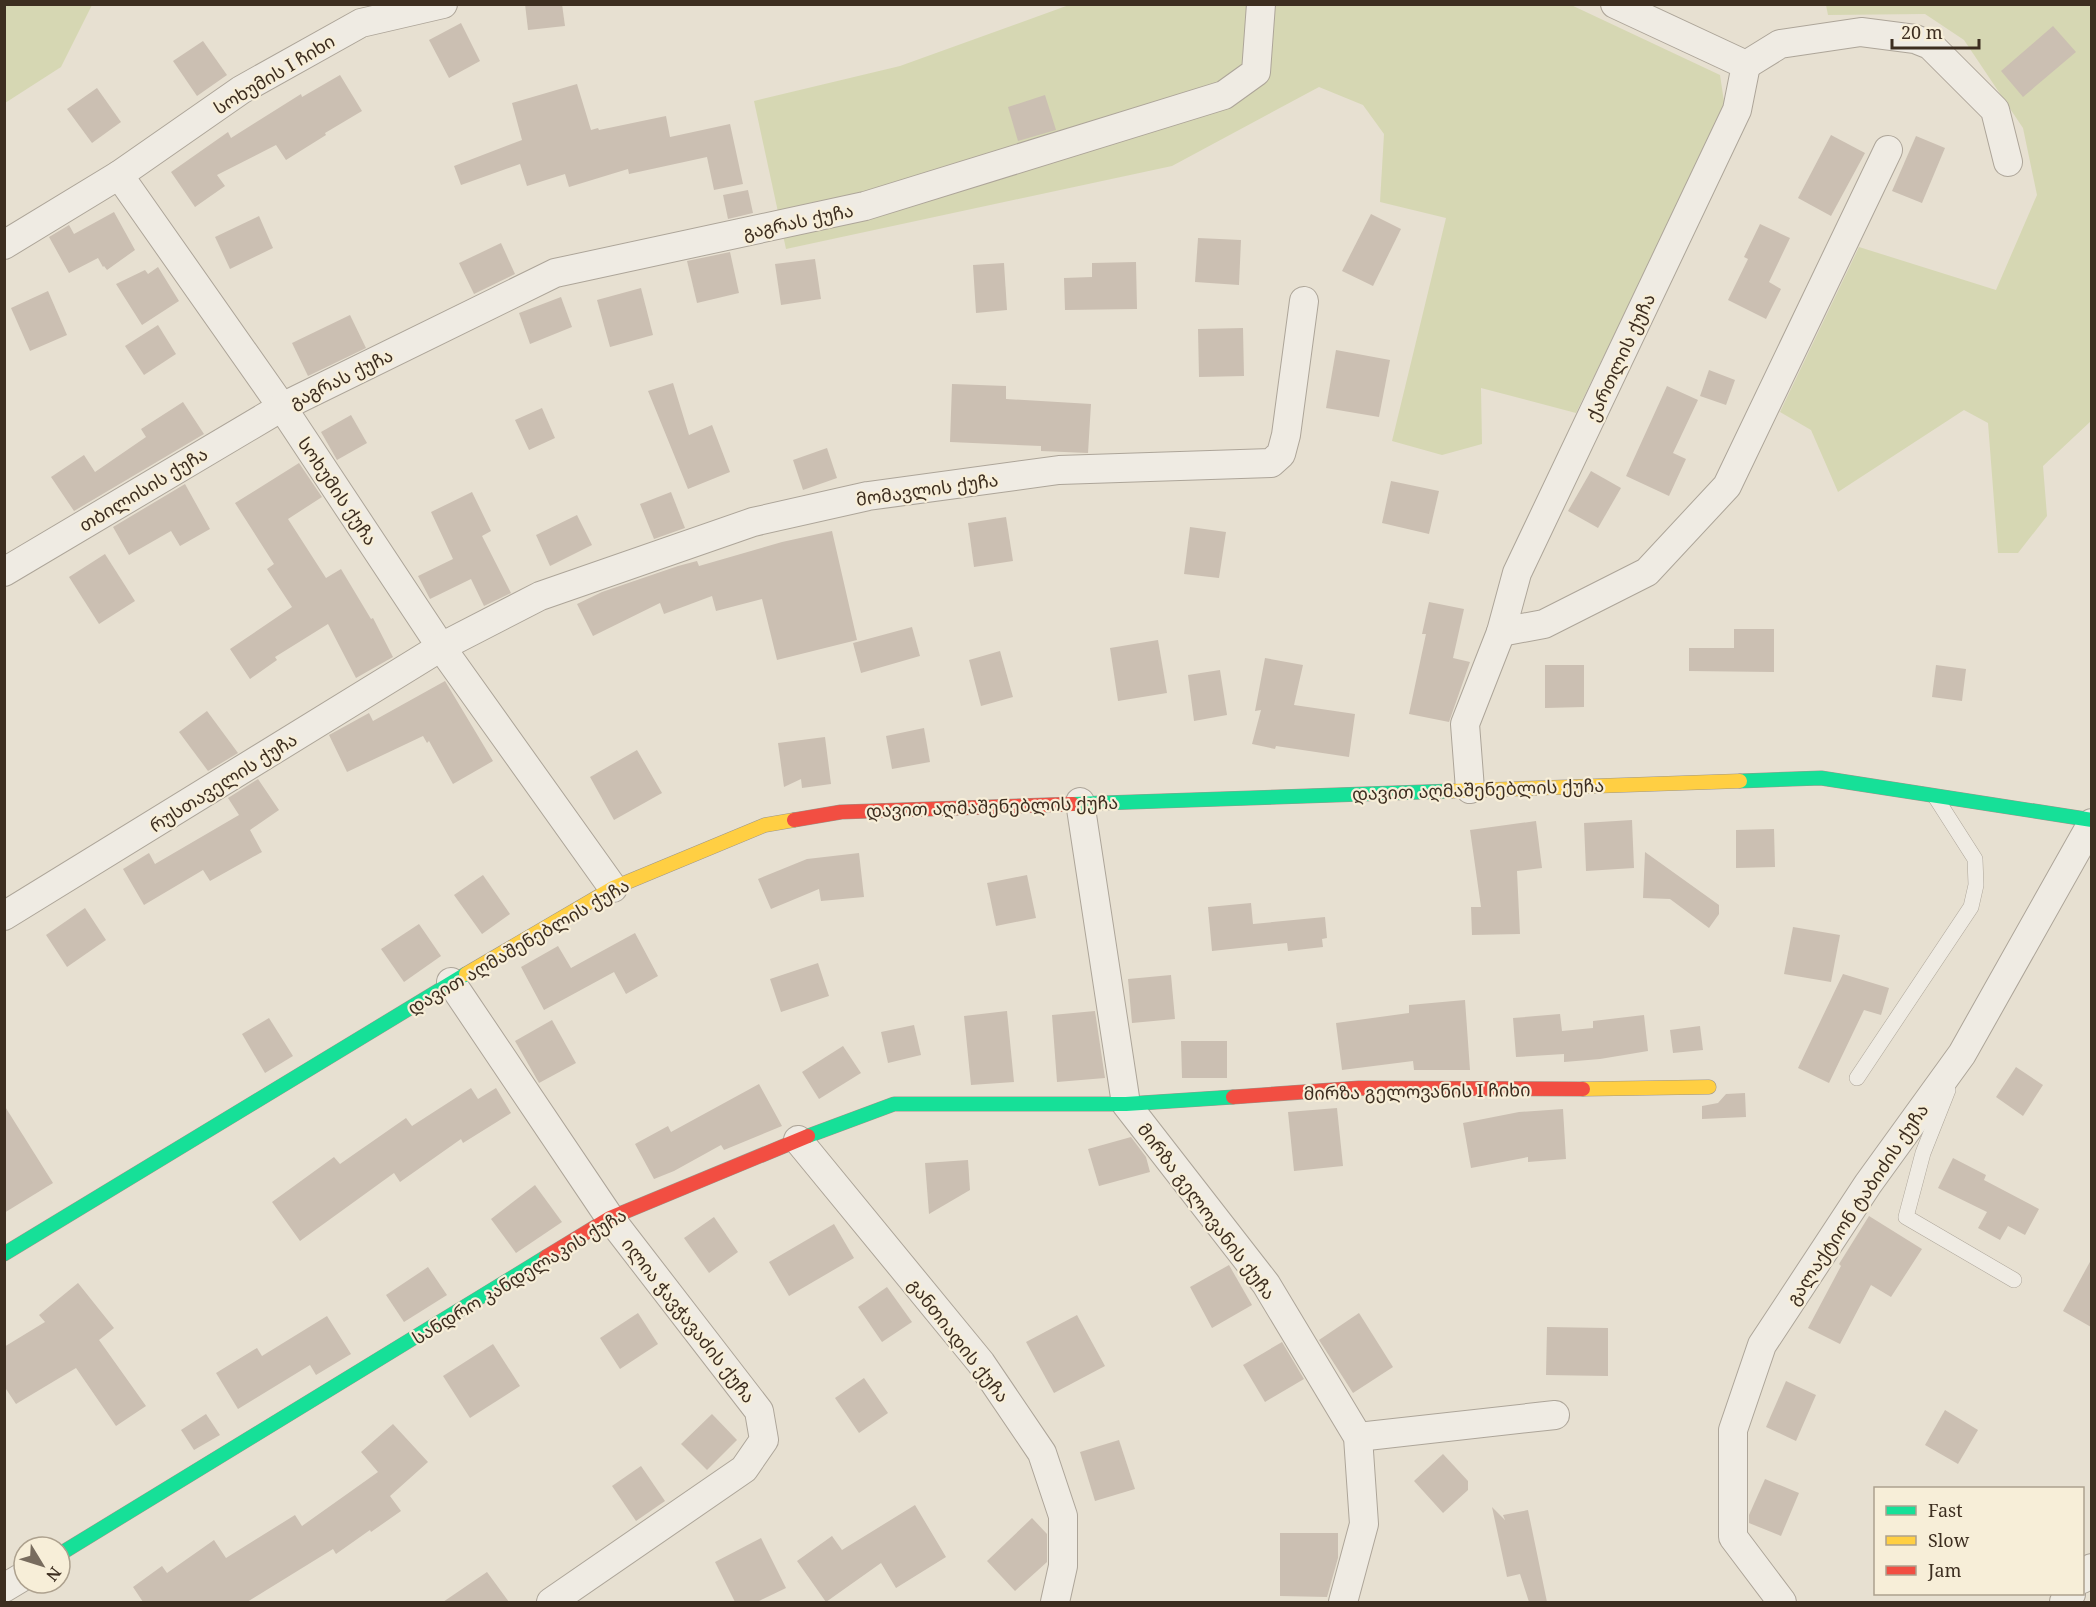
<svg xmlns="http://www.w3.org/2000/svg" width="2096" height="1607" viewBox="0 0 2096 1607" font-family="'Noto Serif','Noto Sans Georgian',serif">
	<rect width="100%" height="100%" fill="#e7e0d1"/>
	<g fill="#d6d7b3">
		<polygon points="5,4 92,5 61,67 5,103"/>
		<polygon points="1569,4 1720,75 1725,108 1576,413 1481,388 1482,444 1442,455 1392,441 1446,218 1380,202 1384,134 1363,105 1319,87 1172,166 786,249 754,101 900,66 1069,5"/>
		<polygon points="1826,5 2091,5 2091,421 2043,466 2047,516 2018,553 1998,553 1988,423 1964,410 1838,492 1811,430 1780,412 1859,247 1996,290 2037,195 2023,128 1964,40 1925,14 1828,15"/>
	</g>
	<g fill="#cbbfb2">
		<polygon points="525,4 562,4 565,26 528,30"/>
		<polygon points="461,23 480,61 449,78 429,40"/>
		<polygon points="2053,26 2076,52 2023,97 2001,71"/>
		<polygon points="203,41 227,75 197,96 173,61"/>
		<polygon points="340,75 362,111 325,133 326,135 286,160 276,145 217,175 225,186 195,207 171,172 228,132 231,138 301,94 302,97"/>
		<polygon points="577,84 591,130 598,128 599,130 666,116 670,137 730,124 743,184 714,190 707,157 629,174 628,169 569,187 565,174 527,186 520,164 461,185 454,166 522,140 512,103"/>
		<polygon points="97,88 121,122 92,143 67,109"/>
		<polygon points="1045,95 1056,130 1018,141 1008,107"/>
		<polygon points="1831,135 1865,153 1831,216 1798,198"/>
		<polygon points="1916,136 1945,148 1922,203 1892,191"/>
		<polygon points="748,190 753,213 728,219 723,195"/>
		<polygon points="114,212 135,250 107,270 104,266 103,267 98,258 69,273 49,237 69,225 74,234"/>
		<polygon points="1371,214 1401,229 1373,286 1342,271"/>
		<polygon points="259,216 273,248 230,269 215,237"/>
		<polygon points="1760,224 1790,238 1769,282 1781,289 1766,319 1728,300 1748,259 1744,257"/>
		<polygon points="1198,238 1241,240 1239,285 1195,282"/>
		<polygon points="501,243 515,274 474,294 459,263"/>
		<polygon points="730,252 739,293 697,303 687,261"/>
		<polygon points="815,259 821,299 781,305 775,264"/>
		<polygon points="1136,262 1137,309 1065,310 1064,278 1092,277 1092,263"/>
		<polygon points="1004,263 1007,310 976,313 973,265"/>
		<polygon points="158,267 179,301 142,325 116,284 145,270 148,274"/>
		<polygon points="641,288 653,335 610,347 597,300"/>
		<polygon points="48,291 67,335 30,351 11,308"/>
		<polygon points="561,297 572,327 530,344 519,313"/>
		<polygon points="350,315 366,348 308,376 292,343"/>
		<polygon points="158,325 176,354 144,375 125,346"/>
		<polygon points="1243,328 1244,376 1199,377 1198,329"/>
		<polygon points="1336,350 1390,360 1379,417 1326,408"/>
		<polygon points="1709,370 1735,380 1726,405 1700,396"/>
		<polygon points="673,383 689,435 712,425 730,472 688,489 648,391"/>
		<polygon points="952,384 1006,386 1006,399 1091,404 1088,453 1041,451 1041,446 950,442"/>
		<polygon points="1667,386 1698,400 1673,453 1686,459 1669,496 1626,476"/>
		<polygon points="183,402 204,434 74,511 51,477 84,455 95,472 146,437 141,429"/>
		<polygon points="542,408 555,438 529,450 515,420"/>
		<polygon points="351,415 367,443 337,460 321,432"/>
		<polygon points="827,448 837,478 803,490 793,460"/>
		<polygon points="299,463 322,497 288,519 326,578 341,569 371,619 373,618 393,657 356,678 328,624 275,657 277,660 250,679 230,649 292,607 267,569 274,564 235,503"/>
		<polygon points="1591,471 1621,488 1598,528 1568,511"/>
		<polygon points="1391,481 1439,491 1429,534 1382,523"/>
		<polygon points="185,484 210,529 180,546 171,531 129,555 113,527"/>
		<polygon points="472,492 491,531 482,536 511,593 484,606 471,579 430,599 418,576 453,559 431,512"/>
		<polygon points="671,492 685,528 654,539 640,504"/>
		<polygon points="577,515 592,545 550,566 536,535"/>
		<polygon points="1006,517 1013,561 974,567 968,523"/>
		<polygon points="1190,527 1226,532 1219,578 1184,574"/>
		<polygon points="832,531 857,640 777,660 762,599 716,611 712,596 664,614 660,603 593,636 577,604 602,592 678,566 697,561 699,566 782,542"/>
		<polygon points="105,554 135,601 99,624 69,577"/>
		<polygon points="1429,602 1464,609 1453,658 1470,662 1449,722 1409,714 1426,634 1422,634"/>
		<polygon points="912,627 920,656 861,673 853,643"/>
		<polygon points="1734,629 1774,629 1774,672 1689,671 1689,648 1734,648"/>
		<polygon points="1158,640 1167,693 1118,701 1110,648"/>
		<polygon points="1000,651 1013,697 981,706 969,660"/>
		<polygon points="1265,658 1303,665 1294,705 1355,714 1349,757 1276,746 1275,749 1252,744 1261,710 1255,711"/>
		<polygon points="1545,665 1584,665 1584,707 1545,708"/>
		<polygon points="1936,665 1966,669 1962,701 1932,697"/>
		<polygon points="1220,670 1227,715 1194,721 1188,675"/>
		<polygon points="445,681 493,761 453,784 429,741 427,743 423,736 347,772 329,735 369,713 373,721"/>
		<polygon points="207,711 238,753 208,771 179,732"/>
		<polygon points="924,728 930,762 892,769 886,736"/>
		<polygon points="825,737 831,784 802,788 801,779 784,787 778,743"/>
		<polygon points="637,750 662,793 614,820 590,777"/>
		<polygon points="258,779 279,810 250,830 262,852 210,881 203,870 144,905 123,869 149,853 155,864 239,815 228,798"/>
		<polygon points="1632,820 1634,868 1586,871 1584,823"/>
		<polygon points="1536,821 1542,868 1517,871 1520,934 1472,935 1471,907 1481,907 1470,830"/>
		<polygon points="1774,829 1775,867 1736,868 1736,830"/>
		<polygon points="1645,852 1719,905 1719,914 1709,928 1670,899 1643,898"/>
		<polygon points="859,853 864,897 821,901 819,889 771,909 758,879 807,859"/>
		<polygon points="483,875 510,914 482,934 454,895"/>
		<polygon points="1027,875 1036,918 996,926 987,883"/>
		<polygon points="1251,903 1253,924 1325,917 1327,938 1322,939 1323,947 1288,951 1287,943 1212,951 1208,907"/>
		<polygon points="85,908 106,940 67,967 46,935"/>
		<polygon points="419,924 441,956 404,982 381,949"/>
		<polygon points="1793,927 1840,935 1831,982 1784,974"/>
		<polygon points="635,933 658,976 626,994 614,972 544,1010 521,967 558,946 571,968"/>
		<polygon points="818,963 829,996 781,1012 770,979"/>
		<polygon points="1843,974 1889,988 1881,1015 1864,1010 1829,1083 1798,1068"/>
		<polygon points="1171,975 1175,1019 1132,1023 1128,979"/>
		<polygon points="1465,1000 1470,1070 1414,1070 1413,1061 1342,1070 1336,1023 1409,1013 1409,1005"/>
		<polygon points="1007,1011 1014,1082 971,1085 964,1016"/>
		<polygon points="1095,1011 1105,1078 1057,1082 1052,1015"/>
		<polygon points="1560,1014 1562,1031 1593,1028 1593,1021 1644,1015 1648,1051 1600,1059 1564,1062 1564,1054 1516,1057 1513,1018"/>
		<polygon points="269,1018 293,1056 265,1073 242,1034"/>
		<polygon points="552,1020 576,1063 539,1083 515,1041"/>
		<polygon points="914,1025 921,1055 888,1063 881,1032"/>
		<polygon points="1700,1026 1703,1050 1673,1053 1670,1030"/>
		<polygon points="1181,1041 1227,1041 1227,1078 1182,1078"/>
		<polygon points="843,1046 861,1073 819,1099 802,1072"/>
		<polygon points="2016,1067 2043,1085 2023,1116 1996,1097"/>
		<polygon points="759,1084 782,1126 724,1150 721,1145 674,1171 654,1179 635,1144 668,1126 671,1132"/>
		<polygon points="471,1088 478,1099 496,1088 511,1113 463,1143 461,1139 400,1182 394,1173 300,1241 272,1202 334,1157 340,1164 406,1118 412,1126"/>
		<polygon points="1745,1093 1746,1117 1702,1119 1702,1106 1718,1103 1726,1094"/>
		<polygon points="4,1105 53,1183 4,1213"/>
		<polygon points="1337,1108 1343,1166 1294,1171 1288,1112"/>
		<polygon points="1563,1109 1566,1159 1528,1162 1528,1157 1471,1168 1463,1123 1519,1112"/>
		<polygon points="1131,1137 1146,1157 1150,1172 1099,1186 1088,1149"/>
		<polygon points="1953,1158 1986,1175 1984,1180 2039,1209 2025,1235 2008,1226 2000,1240 1978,1228 1987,1212 1938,1188"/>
		<polygon points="968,1160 970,1190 929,1214 925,1163"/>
		<polygon points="535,1185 562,1222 516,1253 491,1219"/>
		<polygon points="1869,1216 1922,1249 1891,1297 1871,1285 1840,1344 1808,1328 1841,1266 1839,1264"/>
		<polygon points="714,1217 738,1252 709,1273 684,1238"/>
		<polygon points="834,1224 854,1258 789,1296 769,1262"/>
		<polygon points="2091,1260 2091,1327 2063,1311"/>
		<polygon points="1229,1265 1252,1305 1212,1328 1190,1287"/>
		<polygon points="428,1267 447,1295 404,1322 386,1295"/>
		<polygon points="78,1283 114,1328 99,1340 146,1406 116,1426 76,1368 16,1404 4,1386 4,1347 45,1322 39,1315"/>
		<polygon points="887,1287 912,1322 882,1342 858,1307"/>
		<polygon points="638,1313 658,1344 620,1369 600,1338"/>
		<polygon points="1359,1313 1393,1367 1353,1393 1319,1340"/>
		<polygon points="1077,1315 1105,1366 1054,1393 1026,1342"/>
		<polygon points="327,1316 351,1354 316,1375 310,1365 238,1409 216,1373 257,1348 262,1356"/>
		<polygon points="1547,1327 1608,1328 1608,1376 1546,1375"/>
		<polygon points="1282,1342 1304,1379 1265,1402 1243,1365"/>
		<polygon points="493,1344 520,1386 470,1418 443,1376"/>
		<polygon points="864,1378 888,1413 859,1433 835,1398"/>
		<polygon points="1786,1381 1816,1395 1796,1441 1766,1427"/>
		<polygon points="1945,1410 1978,1430 1958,1464 1925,1445"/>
		<polygon points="206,1414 220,1435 194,1450 181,1430"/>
		<polygon points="712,1414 737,1440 707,1470 681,1444"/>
		<polygon points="393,1424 428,1462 390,1496 401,1511 371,1532 370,1530 336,1554 333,1549 247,1602 143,1602 133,1587 162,1566 167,1573 214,1540 226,1558 295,1515 302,1526 378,1472 361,1452"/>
		<polygon points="1119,1440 1135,1489 1095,1501 1080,1452"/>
		<polygon points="1443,1454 1468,1481 1468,1490 1443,1513 1414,1481"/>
		<polygon points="641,1466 665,1501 636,1521 612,1486"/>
		<polygon points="1765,1479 1799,1493 1781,1536 1749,1523 1749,1515"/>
		<polygon points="915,1505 946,1557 896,1588 881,1563 826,1602 797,1561 832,1536 842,1550"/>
		<polygon points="1492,1507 1505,1520 1503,1515 1528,1510 1547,1602 1529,1602 1520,1574 1507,1577"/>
		<polygon points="1032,1518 1047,1534 1047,1562 1015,1591 987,1561"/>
		<polygon points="1280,1533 1338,1533 1338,1558 1327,1597 1280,1596"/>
		<polygon points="761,1538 786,1588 757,1602 735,1602 715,1562"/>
		<polygon points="487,1572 509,1602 443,1602"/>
	</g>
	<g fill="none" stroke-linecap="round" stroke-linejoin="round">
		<defs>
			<g id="lane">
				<polyline points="1857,1078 1971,907 1976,885 1975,859 1936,798"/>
				<polyline points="1948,1090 1923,1153 1906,1217 2014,1280"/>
			</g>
			<g id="street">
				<polyline points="1746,65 1780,44 1861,32 1915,39 1930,45 1995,110 2008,162"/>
				<polyline points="119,175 241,90 361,23 443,4"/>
				<polyline points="4,245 119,175 282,407 441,647 613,888"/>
				<polyline points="4,572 282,407 555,273 865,206 1224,95 1256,72 1261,4"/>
				<polyline points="1501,632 1544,624 1647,572 1727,486 1888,150"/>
				<polyline points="1470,789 1465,724 1501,632 1517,573 1737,110 1746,65 1615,4"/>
				<polyline points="1080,802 1126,1104 1266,1284 1358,1437 1364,1524 1343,1602"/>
				<polyline points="4,916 441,647 540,596 753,522 868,496 1059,470 1271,463 1281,454 1286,435 1304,301"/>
				<polyline points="451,982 610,1218 759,1411 764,1440 744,1469 551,1602"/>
				<polyline points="798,1140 981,1363 1042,1453 1063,1516 1063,1566 1055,1602"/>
				<polyline points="1358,1437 1555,1415"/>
				<polyline points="2082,1579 2092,1568"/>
				<polyline points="4,1588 24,1576"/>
				<polyline points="1782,1602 1733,1537 1733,1430 1762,1345 1868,1184 1962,1054 2092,823"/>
				<polyline points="2064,1602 2071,1594"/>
			</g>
			<g id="fast">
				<polyline points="1740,781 1821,778 2092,820"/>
				<polyline points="1073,804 1451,791"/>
				<polyline points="808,1136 894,1104 1126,1104 1233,1097"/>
				<polyline points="4,1254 466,974"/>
				<polyline points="60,1554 546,1257"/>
			</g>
			<g id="slow">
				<polyline points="1451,791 1740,781"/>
				<polyline points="466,974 613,888 765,825 794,820"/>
				<polyline points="1583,1089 1709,1087"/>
			</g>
			<g id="jam">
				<polyline points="794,820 841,812 1073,804"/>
				<polyline points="1233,1097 1359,1088 1583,1089"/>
				<polyline points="546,1257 610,1218 808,1136"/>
			</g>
		</defs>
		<use href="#lane" stroke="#ada599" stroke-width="16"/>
		<use href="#street" stroke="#ada599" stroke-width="30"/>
		<use href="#fast" stroke="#9c958a" stroke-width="15"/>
		<use href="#slow" stroke="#9c958a" stroke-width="15"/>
		<use href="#jam" stroke="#9c958a" stroke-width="15"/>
		<use href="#lane" stroke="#efebe3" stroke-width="15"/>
		<use href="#street" stroke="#efebe3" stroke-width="28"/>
		<use href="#fast" stroke="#16e098" stroke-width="14"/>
		<use href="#slow" stroke="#ffcf43" stroke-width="14"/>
		<use href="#jam" stroke="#f24e42" stroke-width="14"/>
	</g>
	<g text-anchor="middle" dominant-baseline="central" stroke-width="4.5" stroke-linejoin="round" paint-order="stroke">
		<g font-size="18" fill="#3d2e20" stroke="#f7eed8">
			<text transform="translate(274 74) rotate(-31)">სოხუმის I ჩიხი</text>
			<text transform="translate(798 221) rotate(-12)">გაგრას ქუჩა</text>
			<text transform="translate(1620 357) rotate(-65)">ქართლის ქუჩა</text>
			<text transform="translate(341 378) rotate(-26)">გაგრას ქუჩა</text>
			<text transform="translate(143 489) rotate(-31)">თბილისის ქუჩა</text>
			<text transform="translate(927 489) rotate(-8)">მომავლის ქუჩა</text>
			<text transform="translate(338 491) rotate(56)">სოხუმის ქუჩა</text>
			<text transform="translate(223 782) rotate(-32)">რუსთაველის ქუჩა</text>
			<text transform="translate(1478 789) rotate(-2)">დავით აღმაშენებლის ქუჩა</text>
			<text transform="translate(992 806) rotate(-2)">დავით აღმაშენებლის ქუჩა</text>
			<text transform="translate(518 946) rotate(-30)">დავით აღმაშენებლის ქუჩა</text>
			<text transform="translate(1417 1091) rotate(-1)">მირზა გელოვანის I ჩიხი</text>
			<text transform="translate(1857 1204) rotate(-56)">გალაქტიონ ტაბიძის ქუჩა</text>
			<text transform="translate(1207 1211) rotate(53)">მირზა გელოვანის ქუჩა</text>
			<text transform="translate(519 1276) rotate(-31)">სანდრო კანდელაკის ქუჩა</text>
			<text transform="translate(689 1320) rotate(52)">ილია ჭავჭავაძის ქუჩა</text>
			<text transform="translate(959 1340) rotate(52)">განთიადის ქუჩა</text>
		</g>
	</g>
	<rect width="2096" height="1607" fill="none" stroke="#3d2e20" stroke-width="12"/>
	<rect x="1874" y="1487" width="210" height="108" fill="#f7eed8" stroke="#ada18e" stroke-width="1.5"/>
	<rect x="1886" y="1506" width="30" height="9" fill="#16e098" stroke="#ada18e" stroke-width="1.5"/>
	<text x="1928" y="1517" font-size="18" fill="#3d2e20">Fast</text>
	<rect x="1886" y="1536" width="30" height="9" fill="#ffcf43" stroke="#ada18e" stroke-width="1.5"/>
	<text x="1928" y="1547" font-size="18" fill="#3d2e20">Slow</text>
	<rect x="1886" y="1566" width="30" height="9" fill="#f24e42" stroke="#ada18e" stroke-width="1.5"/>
	<text x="1928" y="1577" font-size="18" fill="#3d2e20">Jam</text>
	<g transform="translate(42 1565) rotate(128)"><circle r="28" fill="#f7eed8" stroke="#ada18e" stroke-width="1.5"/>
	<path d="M0-4.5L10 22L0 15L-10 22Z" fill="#786c5e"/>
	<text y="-9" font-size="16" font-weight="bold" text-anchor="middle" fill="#3d2e20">N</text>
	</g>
	<path d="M1892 39v9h87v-9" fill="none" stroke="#3d2e20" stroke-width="3"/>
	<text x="1901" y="39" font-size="18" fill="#3d2e20" stroke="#f7eed8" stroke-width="4.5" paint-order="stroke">20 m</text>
</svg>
